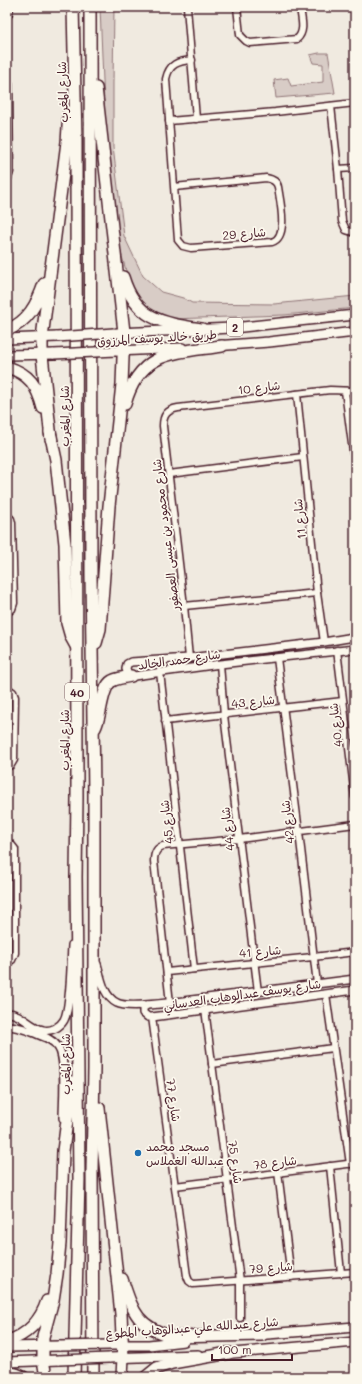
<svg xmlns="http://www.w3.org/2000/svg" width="362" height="1384" viewBox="0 0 362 1384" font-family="Mali,'Playpen Sans Arabic',sans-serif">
	<rect width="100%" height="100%" fill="#f0eae0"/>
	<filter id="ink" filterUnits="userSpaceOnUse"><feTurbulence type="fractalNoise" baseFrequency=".025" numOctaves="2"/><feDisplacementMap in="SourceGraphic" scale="8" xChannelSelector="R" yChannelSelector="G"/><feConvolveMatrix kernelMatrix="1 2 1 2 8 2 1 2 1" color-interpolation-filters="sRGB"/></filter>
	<g filter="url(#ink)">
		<g fill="#d8ccc6" stroke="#917678">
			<polygon points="100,7 114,7 113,83 113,147 124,236 143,276 161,292 183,298 192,303 274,304 355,296 355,308 284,315 172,319 152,315 136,304 118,243 104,105"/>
			<polygon points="319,53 328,53 335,93 276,98 274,80 288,78 291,86 323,82 323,64 313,63 310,55"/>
		</g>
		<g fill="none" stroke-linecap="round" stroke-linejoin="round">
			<defs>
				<g id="minor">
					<polyline points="187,7 196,119"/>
					<path d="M237 7 240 35 246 41 250 43 297 39C306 31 301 18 300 7"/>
					<polyline points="7,17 9,13 10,7"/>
					<polyline points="7,81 9,84 10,172 7,181"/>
					<polyline points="331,106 338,169 342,221 346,230 355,233"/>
					<polyline points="169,121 275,112 355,103"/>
					<polyline points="338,169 355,168"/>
					<path d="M174 187 266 178C272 179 277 181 278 187 280 201 289 237 272 242L191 248 183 246 178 240 166 79C169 64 178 61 192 60"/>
					<polyline points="345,391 355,467"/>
					<polyline points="297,394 317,593 324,642"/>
					<polyline points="169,474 303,457"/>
					<polyline points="7,515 11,519 12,523 14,603 12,609 7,613"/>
					<polyline points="184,606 317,593"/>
					<polyline points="337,650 355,797"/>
					<path d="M189 658 184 606 163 426C163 415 167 410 178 408L330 390 355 391"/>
					<polyline points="277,658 299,832 317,984"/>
					<polyline points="220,664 224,715 258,992"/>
					<polyline points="160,672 194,969"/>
					<polyline points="7,688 13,692 15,697 14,760 11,765 7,767"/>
					<polyline points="165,721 343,701"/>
					<polyline points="7,842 11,844 15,849 15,953 12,960 7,963"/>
					<polyline points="167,972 313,957 355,952"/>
					<polyline points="326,994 350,1164"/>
					<path d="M170 1003 154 861C154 854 156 848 163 846L239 839 355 824"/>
					<polyline points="205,1009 240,1281 240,1318"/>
					<polyline points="152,1017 187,1276 189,1281 193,1284 355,1272"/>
					<polyline points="212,1064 333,1048"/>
					<polyline points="330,1166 341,1273"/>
					<polyline points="278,1172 291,1277"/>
					<polyline points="175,1186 355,1163"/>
				</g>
				<g id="tertiary">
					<polyline points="355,635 348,638 324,642 189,658 131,662 127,664 126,669 128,674 134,676 220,664 355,649"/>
					<path d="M97 964C101 978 103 996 117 1003 130 1010 190 1000 207 998 257 992 306 985 355 979"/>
					<polyline points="147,1005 143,1008 143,1013 148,1017 152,1017 355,990"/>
					<path d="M7 1013C22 1013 29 1027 43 1030 51 1032 60 1027 64 1020 71 1007 71 962 72 945"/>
					<path d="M7 1026C18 1026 27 1030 37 1034 45 1037 53 1040 58 1047 67 1059 63 1102 63 1118"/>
				</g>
				<g id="primary">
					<polyline points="117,333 233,328 355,315"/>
					<polyline points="7,339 57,337"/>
					<polyline points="215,346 269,342 355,332"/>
					<polyline points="117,351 182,348"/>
					<polyline points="7,355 54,354"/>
					<polyline points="255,1335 355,1327"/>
					<polyline points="110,1345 149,1345 184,1341"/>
					<polyline points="7,1347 60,1346"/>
					<polyline points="223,1354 355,1342"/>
					<polyline points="109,1358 198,1355"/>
					<polyline points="7,1362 59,1360"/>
				</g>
				<g id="motorway">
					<polyline points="73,7 76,140 77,797 76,877 79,1179 74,1377"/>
					<polyline points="90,7 91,575 94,793 94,1069 92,1171 93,1377"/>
					<path d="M123 277C136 320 162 323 202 329"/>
					<path d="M7 330C28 322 37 304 44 284"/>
					<path d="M7 367C30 374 37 386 43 408"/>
					<path d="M125 404C140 350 175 353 222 346"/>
					<polyline points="50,432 56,460 65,544 67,623 71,637 76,646"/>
					<polyline points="51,439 42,355 42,338 67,142 69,112"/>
					<polyline points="96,643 100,629 109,506 122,384 124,332 96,88"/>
					<path d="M95 728C102 715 101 687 112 681 118 678 125 677 131 676"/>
					<polyline points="99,1108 121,1314 123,1357 122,1377"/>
					<path d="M122 1279C133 1312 137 1327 173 1337L262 1335"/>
					<path d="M7 1341C27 1336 41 1320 47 1301"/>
					<polyline points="7,1372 16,1374 23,1377"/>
					<polyline points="46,1377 43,1360 43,1337 53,1300 57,1274 60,1243 63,1151 72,1082"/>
					<polyline points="146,1377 157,1368 172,1363 229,1353"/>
				</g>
			</defs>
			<use href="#minor" stroke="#4a1f2b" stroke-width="9"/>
			<use href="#tertiary" stroke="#4a1f2b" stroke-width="10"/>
			<use href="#primary" stroke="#4a1f2b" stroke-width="12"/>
			<use href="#motorway" stroke="#4a1f2b" stroke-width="14"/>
			<use href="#minor" stroke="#fbf7ec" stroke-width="6"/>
			<use href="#tertiary" stroke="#fbf7ec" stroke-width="7"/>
			<use href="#primary" stroke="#fbf7ec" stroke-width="9"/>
			<use href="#motorway" stroke="#fbf7ec" stroke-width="11"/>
			<defs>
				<g id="primary-bridge">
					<polyline points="57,337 114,333"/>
					<polyline points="54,354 116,351"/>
					<polyline points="60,1346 110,1345"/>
					<polyline points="59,1360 109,1358"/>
				</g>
			</defs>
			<use href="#primary-bridge" stroke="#4a1f2b" stroke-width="12" stroke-linecap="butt"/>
			<use href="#primary-bridge" stroke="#fbf7ec" stroke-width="9"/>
		</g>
	</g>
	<circle fill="#1f6fb2" stroke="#fbf7ec" stroke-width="1.5" cx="138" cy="1153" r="4"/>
	<g text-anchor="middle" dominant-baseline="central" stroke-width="3.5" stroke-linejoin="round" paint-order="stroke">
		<g fill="#fbf7ec" stroke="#7f6065" stroke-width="1">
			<rect x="227" y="318" width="16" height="18" rx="3"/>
			<rect x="65" y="683" width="24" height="18" rx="3"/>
		</g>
		<g font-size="11" font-weight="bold" fill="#4a1f2b">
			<text x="235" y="327">2</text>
			<text x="77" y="692">40</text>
		</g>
		<g font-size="12" fill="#4a1f2b" stroke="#fbf7ec">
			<text transform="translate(62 92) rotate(-92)">شارع المغرب</text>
			<text transform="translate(244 233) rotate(-5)">شارع 29</text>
			<text transform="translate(157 337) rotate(-3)">طريق خالد يوسف المرزوق</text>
			<text transform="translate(259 387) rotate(-7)">شارع 10</text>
			<text transform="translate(64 416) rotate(-90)">شارع المغرب</text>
			<text transform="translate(299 519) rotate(-96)">شارع 11</text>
			<text transform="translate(165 535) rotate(-97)">شارع محمود بن عيسى العصفور</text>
			<text transform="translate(179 659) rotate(-8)">شارع حمد الخالد</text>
			<text transform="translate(253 701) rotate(-6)">شارع 43</text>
			<text transform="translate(335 725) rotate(-97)">شارع 40</text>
			<text transform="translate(64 740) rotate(-90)">شارع المغرب</text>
			<text transform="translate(166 822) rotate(-97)">شارع 45</text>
			<text transform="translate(287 822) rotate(-97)">شارع 42</text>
			<text transform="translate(227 829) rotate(-97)">شارع 44</text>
			<text transform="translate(260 951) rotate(-5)">شارع 41</text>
			<text transform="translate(242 994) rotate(-8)">شارع يوسف عبدالوهاب العدساني</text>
			<text transform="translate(65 1064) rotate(-90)">شارع المغرب</text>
			<text transform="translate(174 1100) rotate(82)">شارع 77</text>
			<text transform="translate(236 1162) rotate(82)">شارع 75</text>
			<text transform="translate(275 1162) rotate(-7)">شارع 78</text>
			<text transform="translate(271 1267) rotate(-4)">شارع 79</text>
			<text transform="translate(192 1327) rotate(-4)">شارع عبدالله علي عبدالوهاب المطوع</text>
		</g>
		<g font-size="12" fill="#4a1f2b" stroke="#fbf7ec" text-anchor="start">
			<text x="146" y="1146">مسجد محمد<tspan x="146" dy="14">عبدالله الغملاس</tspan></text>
		</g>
	</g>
	<rect width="362" height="1384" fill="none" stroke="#fbf7ec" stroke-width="24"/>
	<rect x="12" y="12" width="338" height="1360" fill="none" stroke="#4a1f2b" stroke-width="1.5" filter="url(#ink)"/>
	<path d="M212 1354v6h80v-6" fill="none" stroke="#4a1f2b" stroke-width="2"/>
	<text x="218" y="1354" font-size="12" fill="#4a1f2b" stroke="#fbf7ec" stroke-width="3" paint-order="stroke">100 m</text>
</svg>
